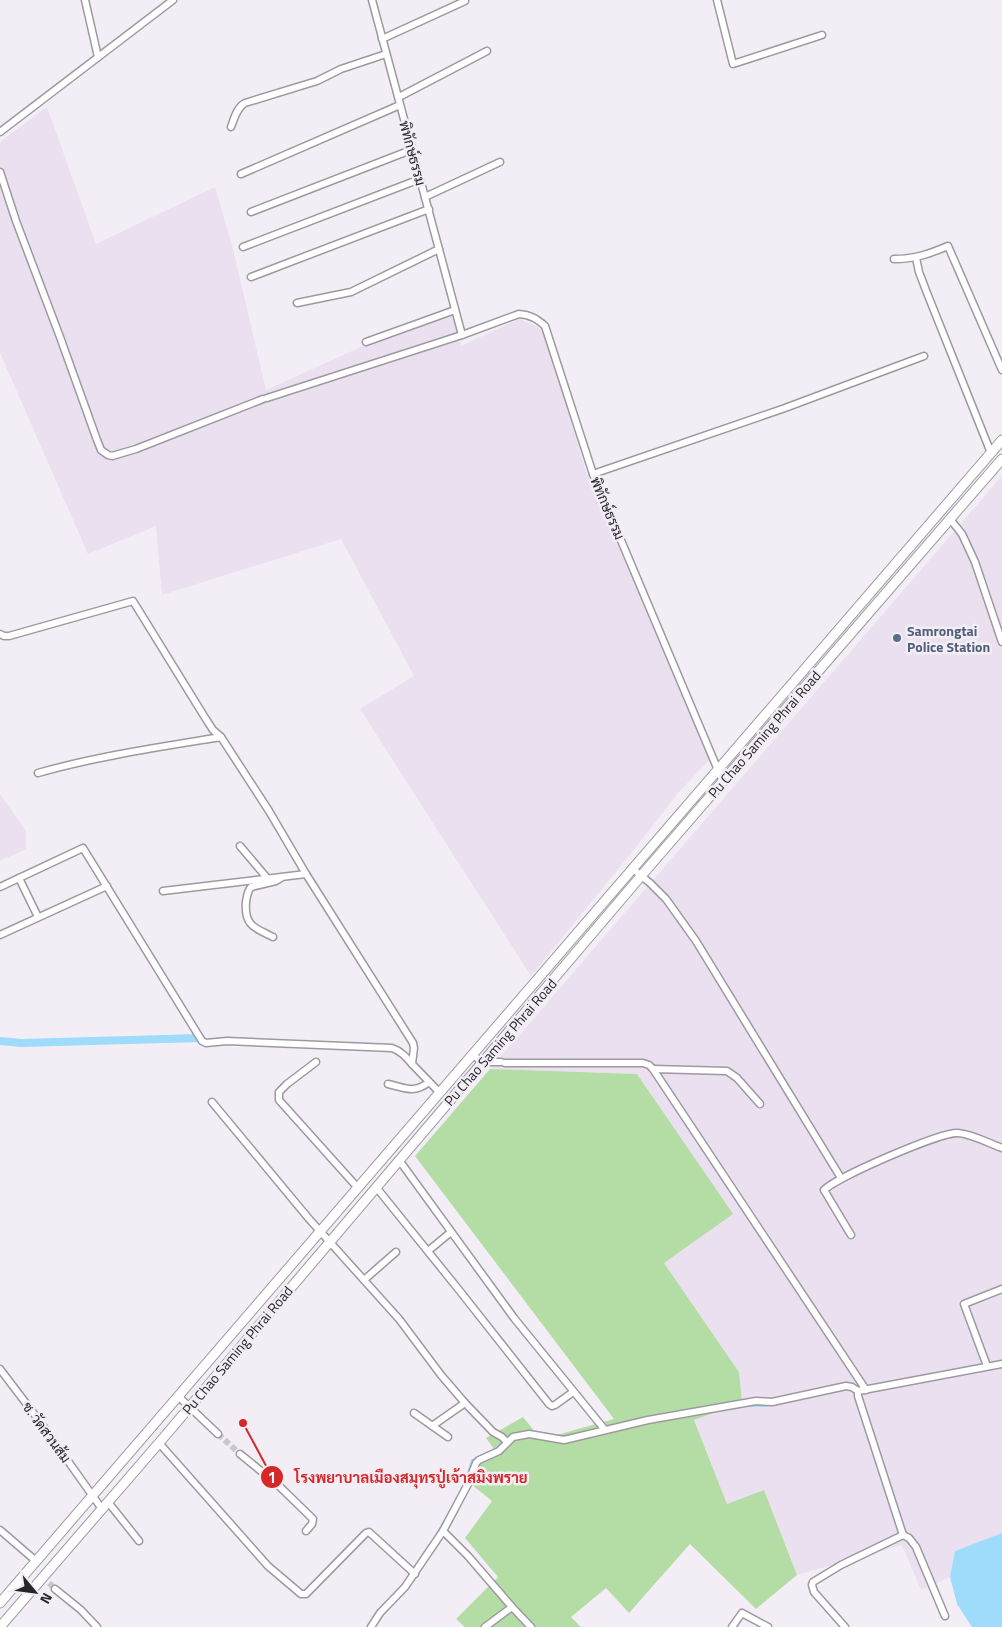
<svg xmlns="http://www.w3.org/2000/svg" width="1002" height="1627" viewBox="0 0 1002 1627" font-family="'Titillium Web',Sarabun,sans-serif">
	<rect width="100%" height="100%" fill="#f3eef6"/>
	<g fill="#eae0ef">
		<polygon points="47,107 96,244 215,187 233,249 266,390 451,306 461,346 519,319 534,325 545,333 585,469 710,759 678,793 637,846 531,976 360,709 414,676 341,539 162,595 156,526 88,554 0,353 0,142"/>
		<polygon points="1002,476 1002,1533 955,1551 950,1577 921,1590 902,1545 797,1575 764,1490 727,1504 694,1419 742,1402 739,1372 664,1263 732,1214 637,1074 490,1069"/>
		<polygon points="0,794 26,831 26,849 0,861"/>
	</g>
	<polygon fill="#b4dda6" points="490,1069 637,1074 733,1214 664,1263 739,1372 742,1402 694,1420 727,1504 764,1490 797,1575 756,1609 690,1544 629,1613 606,1588 571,1617 581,1627 465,1627 456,1619 498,1577 465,1538 492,1501 466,1480 479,1465 497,1453 486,1438 523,1417 536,1433 553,1436 614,1419 415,1156"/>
	<polygon fill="#9fdbfb" points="1002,1533 1002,1627 972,1627 957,1604 950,1577 955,1551"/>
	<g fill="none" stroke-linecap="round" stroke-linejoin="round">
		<g stroke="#9fdbfb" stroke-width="2">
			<polyline points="743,1406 765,1406 773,1404"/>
			<polyline points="491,1452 504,1441"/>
			<polyline points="465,1483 472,1460 476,1460"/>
			<polyline points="432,1542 456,1501"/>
			<polyline points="413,1569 429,1546"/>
		</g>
		<polyline stroke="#9fdbfb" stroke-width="8" points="0,1041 21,1043 201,1038"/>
		<g stroke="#cac6cd" stroke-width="6" stroke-dasharray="6 3" stroke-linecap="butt">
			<polyline points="218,1434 240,1454"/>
			<polyline points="49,1583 55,1589"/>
		</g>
		<defs>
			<g id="street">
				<polyline points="85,0 98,57"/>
				<path d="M372 0 462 335 519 314C530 315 536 318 545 326L593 474 723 782"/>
				<polyline points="717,0 733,64 822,35"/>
				<polyline points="382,39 465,1"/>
				<polyline points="399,97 487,51"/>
				<path d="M231 127C234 119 237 107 245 103L317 81 341 69 386 54"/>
				<polyline points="0,132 173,0"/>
				<polyline points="0,172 16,221 60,337 97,440 101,450 108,455 112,456 136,449 263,399"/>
				<polyline points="241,174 400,105"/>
				<polyline points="425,197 500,162"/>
				<polyline points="251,212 411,150"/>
				<polyline points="243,247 420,179"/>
				<polyline points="916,258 919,272 927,293 991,453"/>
				<path d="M894 259C915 259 929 254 948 246L1002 370"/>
				<polyline points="251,277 429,209"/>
				<polyline points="297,303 351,292 439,249"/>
				<polyline points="366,342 455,310"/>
				<polyline points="267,398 462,335"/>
				<polyline points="593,474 785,408 924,356"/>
				<polyline points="950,519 962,534 975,562 1002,642"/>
				<polyline points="0,634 4,636 9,636 133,601 204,716 213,730 221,737 269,811 306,874 413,1043 414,1048 412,1064 440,1093"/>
				<path d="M38 773C98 756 160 747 221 737"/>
				<polyline points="240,846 267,878"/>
				<polyline points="632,868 650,883 666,899 696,941 841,1178"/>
				<polyline points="19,878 38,917"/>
				<path d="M0 887 83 848 202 1041 206 1043 227 1041 392 1048C401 1051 406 1057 412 1064"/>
				<polyline points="163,891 306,874"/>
				<polyline points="0,935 107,886"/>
				<path d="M273 937C255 928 244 926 246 902 247 896 247 892 251 887L276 881 281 878"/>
				<polyline points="473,1055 482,1062 501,1062"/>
				<polyline points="316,1062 287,1084 279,1092 279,1100 358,1188"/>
				<polyline points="505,1063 643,1063 649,1065 653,1069 866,1390"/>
				<polyline points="653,1069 727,1071 737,1078 760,1104"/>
				<path d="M388 1084C406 1088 414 1094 429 1082"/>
				<polyline points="212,1102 310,1220 399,1319 441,1375 465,1403 432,1426"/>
				<polyline points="399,1160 514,1318 605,1430"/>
				<polyline points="376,1187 459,1290 549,1404 552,1406 555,1405 573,1392"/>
				<path d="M851 1235 824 1190C837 1177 940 1132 958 1133 972 1134 988 1143 1002 1148"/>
				<polyline points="428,1251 451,1232"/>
				<polyline points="364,1280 396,1252"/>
				<polyline points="987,1366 964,1304 1002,1289"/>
				<polyline points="0,1369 41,1423 102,1509"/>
				<polyline points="179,1397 218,1434"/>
				<polyline points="465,1403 493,1432 502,1437 507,1442"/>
				<polyline points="414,1413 448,1437"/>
				<polyline points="159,1443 268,1566 301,1594 306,1594 366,1533 369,1532 415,1574"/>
				<polyline points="240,1454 277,1484 313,1519 312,1524 306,1531"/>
				<polyline points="108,1502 139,1541"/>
				<polyline points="0,1530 36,1561"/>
				<polyline points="443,1531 468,1556 512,1607 485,1627"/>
				<polyline points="903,1535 909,1538 916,1547 945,1616"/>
				<polyline points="55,1589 81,1610 97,1627"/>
				<polyline points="512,1607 531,1627"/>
				<polyline points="371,1627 380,1613 405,1587 443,1531 468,1484 476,1463 479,1460 499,1451 513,1437 529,1434 564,1440 648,1420 756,1401 772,1402 846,1386 852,1387 858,1391"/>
				<polyline points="732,1627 742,1613 768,1627"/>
				<polyline points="845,1627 814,1592 812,1585 813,1582 841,1565 903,1535 858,1396 858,1391 1002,1364"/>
			</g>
			<g id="secondary">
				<polyline points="0,1603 1002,440"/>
				<polyline points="0,1627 159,1443 641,876 1002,459"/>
			</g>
		</defs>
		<use href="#street" stroke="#9e99a0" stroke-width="9"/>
		<use href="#secondary" stroke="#9e99a0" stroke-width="11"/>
		<use href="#street" stroke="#fff" stroke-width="6"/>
		<use href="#secondary" stroke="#fff" stroke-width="9"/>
	</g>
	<circle fill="#5c6f8a" stroke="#f3eef6" stroke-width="2" cx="897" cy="638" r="5"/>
	<g text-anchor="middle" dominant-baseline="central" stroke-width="5" stroke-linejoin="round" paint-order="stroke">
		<g font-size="14" fill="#272528" stroke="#f3eef6">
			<text transform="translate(413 153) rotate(75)">พิทักษ์ธรรม</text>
			<text transform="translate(608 508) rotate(67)">พิทักษ์ธรรม</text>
			<text transform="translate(764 734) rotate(-49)">Pu Chao Saming Phrai Road</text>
			<text transform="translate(500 1042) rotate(-49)">Pu Chao Saming Phrai Road</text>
			<text transform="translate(237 1350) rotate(-50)">Pu Chao Saming Phrai Road</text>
			<text transform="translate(47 1432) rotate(54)">ซ. วัดสวนส้ม</text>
		</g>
		<g font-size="14" font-weight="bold" fill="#4e5e75" stroke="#f3eef6" text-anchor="start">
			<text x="907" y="630">Samrongtai<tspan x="907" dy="16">Police Station</tspan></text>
		</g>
	</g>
	<path fill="none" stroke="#d62828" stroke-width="2" d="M243 1423L272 1477"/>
	<g fill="#d62828" stroke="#f3eef6" stroke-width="2">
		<circle cx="243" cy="1423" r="5"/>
		<circle cx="272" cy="1477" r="12"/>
	</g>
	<g font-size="15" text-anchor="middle" font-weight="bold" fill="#fff">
		<text x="272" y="1483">1</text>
	</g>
	<g font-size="15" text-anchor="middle" font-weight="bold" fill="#d62828" stroke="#f3eef6" stroke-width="5" stroke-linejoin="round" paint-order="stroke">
		<text x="411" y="1483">โรงพยาบาลเมืองสมุทรปู่เจ้าสมิงพราย</text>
	</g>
	<g transform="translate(35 1592) rotate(119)" stroke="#f3eef6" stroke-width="4" paint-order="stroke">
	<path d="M0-4L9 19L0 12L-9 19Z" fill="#272528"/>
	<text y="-8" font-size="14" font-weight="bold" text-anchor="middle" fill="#272528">N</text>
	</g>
</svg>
